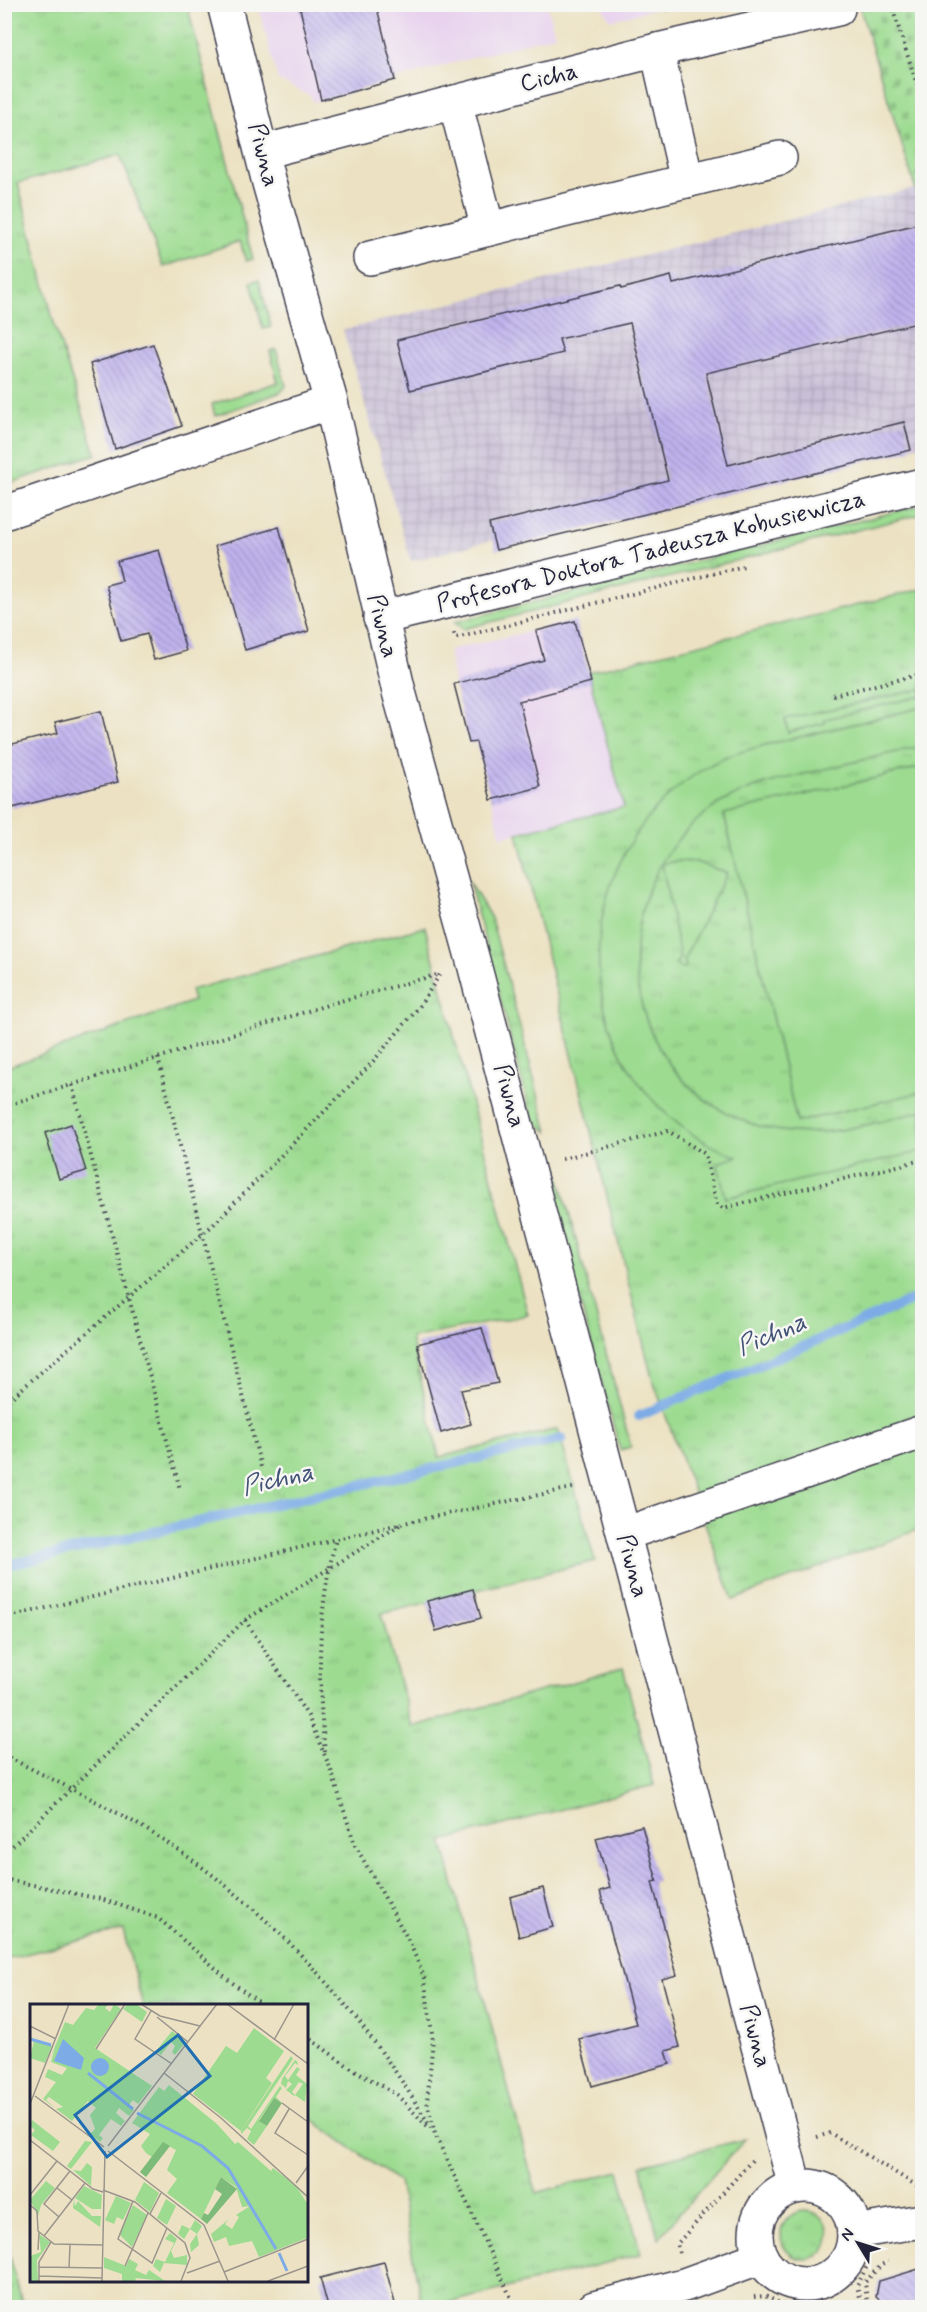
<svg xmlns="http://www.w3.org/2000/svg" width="927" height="2312" viewBox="0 0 927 2312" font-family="Mynerve,sans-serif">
	<defs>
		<pattern id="industrial-grid" width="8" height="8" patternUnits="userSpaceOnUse" patternTransform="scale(1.5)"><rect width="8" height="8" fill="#c9bfd7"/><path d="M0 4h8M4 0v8" fill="none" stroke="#aca4b9"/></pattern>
		<pattern id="grass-tufts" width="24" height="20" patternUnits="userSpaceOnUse" patternTransform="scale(1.5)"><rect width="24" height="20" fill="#9cdb90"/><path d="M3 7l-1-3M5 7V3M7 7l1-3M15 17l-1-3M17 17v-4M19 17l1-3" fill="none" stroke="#86bc7d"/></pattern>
		<pattern id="cemetery-stones" width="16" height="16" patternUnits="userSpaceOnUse" patternTransform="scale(1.5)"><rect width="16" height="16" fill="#9cdb90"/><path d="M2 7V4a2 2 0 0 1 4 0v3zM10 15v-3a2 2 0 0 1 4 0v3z" fill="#86bc7d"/></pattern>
		<pattern id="building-back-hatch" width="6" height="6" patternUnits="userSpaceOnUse" patternTransform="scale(1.5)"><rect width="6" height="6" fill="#c0b3ee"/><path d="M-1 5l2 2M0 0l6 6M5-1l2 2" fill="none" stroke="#9c91c2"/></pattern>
	</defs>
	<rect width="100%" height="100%" fill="#f6f6f2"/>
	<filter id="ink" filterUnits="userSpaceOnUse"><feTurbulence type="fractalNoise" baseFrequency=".0167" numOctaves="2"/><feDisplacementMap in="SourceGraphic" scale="12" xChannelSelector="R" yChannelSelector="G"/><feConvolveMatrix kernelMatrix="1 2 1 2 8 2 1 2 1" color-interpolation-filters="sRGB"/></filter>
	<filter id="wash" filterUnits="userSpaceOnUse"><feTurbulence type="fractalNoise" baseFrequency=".008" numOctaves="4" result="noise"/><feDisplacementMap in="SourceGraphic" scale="24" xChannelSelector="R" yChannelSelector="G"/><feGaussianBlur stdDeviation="1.35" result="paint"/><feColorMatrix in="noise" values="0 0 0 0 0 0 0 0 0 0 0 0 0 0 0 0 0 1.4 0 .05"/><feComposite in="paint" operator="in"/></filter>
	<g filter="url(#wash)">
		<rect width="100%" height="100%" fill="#ece2c3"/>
		<g fill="#e8d2ee">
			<polygon points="258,5 547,5 555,35 313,102 311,96 278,80"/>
			<polygon points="600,5 669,5 611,20"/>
			<polygon points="575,621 624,807 501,837 476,742 469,743 454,684 449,650"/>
		</g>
		<polygon fill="url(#industrial-grid)" points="916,188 922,210 922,445 496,550 493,540 411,561 343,330"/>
		<g fill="url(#grass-tufts)" stroke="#5f7e66" stroke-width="1.5">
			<polygon points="13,5 187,5 253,259 246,261 240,241 163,267 120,155 18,183 55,327 96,454 5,485 4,7"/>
			<polygon points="259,280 271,327 263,329 251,282"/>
			<polygon points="276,349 286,386 281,392 215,416 212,404 278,382 270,351"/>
			<polygon points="922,505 922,514 463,629 454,622"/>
			<polygon points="922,589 922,1528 733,1600 652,1378 517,833 624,807 588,672"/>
			<polygon points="469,881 491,918 548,1132 532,1119"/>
			<polygon points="425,927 528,1315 411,1338 439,1457 558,1429 595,1561 381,1614 412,1727 623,1668 654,1785 442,1841 536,2193 619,2171 641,2254 432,2307 422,2307 399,2182 306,2115 306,2006 143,2006 123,1930 5,1959 4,1068 193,1001 190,990"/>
			<polygon points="557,1168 631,1447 620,1450 550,1190 551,1179"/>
			<polygon points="745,2139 658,2238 641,2165"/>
			<circle cx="805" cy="2235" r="24"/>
			<polygon points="4,2237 5,2237 23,2307 5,2307"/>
		</g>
		<polygon fill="url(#cemetery-stones)" stroke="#5f7e66" stroke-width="1.5" points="859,5 922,5 922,210"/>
		<g fill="#9cdb90" stroke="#5f7e66" stroke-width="1.5">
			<polygon points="922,689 922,696 825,719 825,723 788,732 785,719"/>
			<path d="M922 707V746C889 754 855 762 821 770 781 780 740 787 707 812 593 900 619 1087 762 1127 818 1142 869 1124 922 1111V1151L726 1198 717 1163 737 1157C569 1093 552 872 697 773 729 751 770 744 808 735 846 726 884 717 922 707Z"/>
			<polygon points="922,767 922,1092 797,1122 724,814"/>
			<polygon points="678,861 696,862 727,873 684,959 686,966 682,969 675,964 680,958 662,864"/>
		</g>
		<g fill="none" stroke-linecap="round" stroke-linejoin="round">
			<g stroke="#7cabe6" stroke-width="10">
				<polyline points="639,1416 922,1296"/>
				<polyline points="4,1566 562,1439"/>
			</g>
		</g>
		<g id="blocks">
			<g fill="url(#building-back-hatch)">
				<polygon points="299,4 376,4 395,80 321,100"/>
				<polygon points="922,223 922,322 706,373 728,465 904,422 911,450 496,550 489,524 668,480 630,323 559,339 563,353 410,390 397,340 620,286 621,289 671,276 673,284"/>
				<polygon points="153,344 182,426 115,449 90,364"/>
				<polygon points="279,527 309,631 245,650 215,546"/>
				<polygon points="159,550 186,651 154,660 147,634 121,641 106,585 122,581 117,561"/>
				<polygon points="575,621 591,682 519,701 540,787 491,800 476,742 469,743 454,684 544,660 536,631"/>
				<polygon points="101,711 118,782 12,808 4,777 4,746 58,733 55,722"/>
				<polygon points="71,1124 86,1171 59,1179 45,1133"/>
				<polygon points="482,1328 498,1383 461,1390 471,1424 441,1433 417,1344"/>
				<polygon points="473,1589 481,1618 436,1631 427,1601"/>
				<polygon points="642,1826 657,1881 652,1882 677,1975 662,1979 680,2047 666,2051 670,2064 592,2086 579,2039 636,2024 600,1891 610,1888 596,1838"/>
				<polygon points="543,1888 553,1927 519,1937 510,1897"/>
				<polygon points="384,2262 396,2307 328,2307 320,2278"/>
				<polygon points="922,2268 922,2307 889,2307 876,2297 879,2281"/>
			</g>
		</g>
	</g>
	<g filter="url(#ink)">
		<use href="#blocks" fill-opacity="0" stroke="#403f4f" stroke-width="1.5"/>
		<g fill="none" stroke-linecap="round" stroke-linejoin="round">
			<defs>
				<g id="minor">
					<polyline points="224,4 269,183 331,402 399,692 474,964 795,2187"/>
					<polyline points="657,50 687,181"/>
					<polyline points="455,102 488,229"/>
					<polyline points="262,152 657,50 838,9"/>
					<polyline points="370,258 780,158"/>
					<polyline points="4,513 331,402"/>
					<polyline points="380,618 922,485"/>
					<polyline points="624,1534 922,1432"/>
					<circle cx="805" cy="2235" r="49"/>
					<polyline points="854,2232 922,2221"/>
					<polyline points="594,2308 684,2285 761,2257"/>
				</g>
			</defs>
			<use href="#minor" stroke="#403f4f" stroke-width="36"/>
			<g stroke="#403f4f" stroke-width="4" stroke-dasharray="1.5 4.5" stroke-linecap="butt">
				<polyline points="666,4 668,13"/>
				<polyline points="891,4 922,100"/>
				<polyline points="893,10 917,4"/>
				<polyline points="454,633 456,638 744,566"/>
				<polyline points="833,695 922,674"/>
				<polyline points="158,1058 261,1467"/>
				<polyline points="72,1085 180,1489"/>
				<polyline points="4,1106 337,1002 440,974"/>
				<polyline points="562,1159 668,1131 705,1154 717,1205 723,1208 922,1160"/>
				<polyline points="4,1404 213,1225 370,1065 419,1007 440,974"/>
				<polyline points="4,1618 404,1523 577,1487"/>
				<polyline points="245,1620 308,1716 331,1770 355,1845 409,1941 424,1977 433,2040 427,2101 435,2134 513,2302"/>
				<path d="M325 1752C317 1678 317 1612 336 1539"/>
				<path d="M4 1755C49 1778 94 1799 137 1824 260 1896 360 2007 431 2128"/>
				<polyline points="4,1854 245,1620 400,1525"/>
				<polyline points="4,1879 101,1899 158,1918 230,1981 264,2006"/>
				<polyline points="306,2036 348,2066 397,2095 430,2129"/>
				<polyline points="817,2137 830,2133 919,2187"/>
				<polyline points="679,2253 677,2244 754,2158"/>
				<polyline points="754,2297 765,2296 790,2308"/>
				<polyline points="863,2308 857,2286 868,2264"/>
				<polyline points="874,2308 867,2302 865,2282 881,2265 888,2262"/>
			</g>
			<use href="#minor" stroke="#fff" stroke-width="33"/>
		</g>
	</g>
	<g text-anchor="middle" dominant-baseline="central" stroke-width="5" stroke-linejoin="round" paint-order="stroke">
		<g font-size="24" fill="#22223b" stroke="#f6f6f2">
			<text transform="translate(549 78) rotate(-14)">Cicha</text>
			<text transform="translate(263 155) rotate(76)">Piwna</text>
			<text transform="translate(651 552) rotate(-14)">Profesora Doktora Tadeusza Kobusiewicza</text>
			<text transform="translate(382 626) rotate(76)">Piwna</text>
			<text transform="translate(509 1096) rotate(75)">Piwna</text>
			<text transform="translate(632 1566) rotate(75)">Piwna</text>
			<text transform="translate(755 2036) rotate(75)">Piwna</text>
		</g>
		<g font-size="26" font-style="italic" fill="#425277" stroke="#f6f6f2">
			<text transform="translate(772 1335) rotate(-23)">Pichna</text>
			<text transform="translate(278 1480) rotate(-13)">Pichna</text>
		</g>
	</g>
	<g transform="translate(30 2004)">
		<rect width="278" height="278" fill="#ece2c3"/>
		<path d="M69 0H79L75 4 80 8 84 0 91 5 65 44 122 82 108 100 103 96 99 101 104 106 99 112 89 104 86 109 95 117 91 122 81 115 69 131 73 134 70 138 60 130 65 125 60 111 66 104 58 97 42 117 26 105 33 103 19 93 16 96 25 104 13 95 26 78 15 73 18 65 32 71 37 64 21 58 25 44 19 57 35 18 43 21 56 4 64 6ZM98 0H106L117 8 112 18 93 5ZM142 27 156 38 145 51 142 48 145 42 141 38 131 51 126 47ZM261 52 263 55 218 122 221 125 250 82 252 84 246 93 252 99 244 94 229 116 237 122 224 141 217 135 221 127 217 124 211 130V127ZM267 57 268 61 265 59 255 72 258 76 267 63 270 65 266 71 277 80 275 98 265 91 273 80 269 78 262 88 265 91 264 92 256 86 262 80 258 77 256 84 251 80 252 75 265 56ZM139 81 187 120 205 140 208 138 241 167 243 164 269 184 277 195 267 184 277 199V234L229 253 222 237 199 242 196 233 184 238 181 230 199 215 195 220 202 225 209 213 206 211 220 202 212 203 206 183 191 173 171 215 137 189 147 175 137 166 146 146 133 139 122 153 116 149 111 142 120 130 102 119 129 83 134 87ZM2 116 30 138 23 147 1 131 5 126 0 122ZM55 137 62 138 41 165 37 162ZM57 159 62 163 61 182 43 166 51 167ZM16 177 25 184 11 201 8 212 0 196ZM114 178 129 189 120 208 105 196ZM54 182 72 191 71 205H62L45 194ZM86 192 101 199 93 216 87 213 84 220 75 216ZM44 195 45 202 48 197 62 212H71L70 223 43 204ZM136 195 146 202 137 221 127 214ZM103 201 117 211 102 243 89 230ZM165 216 172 222 167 230 169 241 161 248 160 240 167 230 160 225 154 235 148 230 152 221 160 225ZM140 229 147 235 141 247 144 254 157 251V261L134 259 130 268 123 262 126 255 135 258 144 239 135 235ZM9 230 20 238 7 256 8 277H0V252L11 248ZM74 253 96 262 99 255 108 260 105 266 116 271 119 266 135 277 106 274 105 277H92V270L74 264Z" fill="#9cdb90"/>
		<path d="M244 94 252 99 237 122 229 117ZM133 138 140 142 116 173 110 168ZM191 173 207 185 177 220 171 215 174 209 178 211 192 190 185 185Z" fill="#7dbb7a"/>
		<path d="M224 24 254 47 236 74 242 79 211 127 163 90 196 42 207 49Z" fill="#9cdb90"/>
		<path d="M4 37 22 42 15 59 0 54Z" fill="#9cdb90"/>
		<path d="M138 89 163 110V119L157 126 145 125 120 105 126 91ZM138 91 161 109 158 123 147 124 126 107 148 123 159 109ZM162 149 172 150 178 160 172 190 161 196 148 186 154 153Z" fill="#9cdb90" fill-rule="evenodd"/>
		<path d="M33 35 54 54 51 66 24 57ZM61 63a9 9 0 1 1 18 0a9 9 0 1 1-18 0Z" fill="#7cabe6"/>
		<path fill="none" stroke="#7cabe6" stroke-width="3" d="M0 35 21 41M58 69 103 105M107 109 172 142 198 164 246 245M249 249 257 267"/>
		<path fill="none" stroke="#9b958d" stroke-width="1.5" d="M111 0 130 12 170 22M197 0 278 60M121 7 105 35 142 60M127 13 158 38M0 22 26 35M244 36 264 0M66 45 95 0M134 69 191 114 278 193M5 92 74 143M252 99 278 118M0 100 39 0M259 105 245 129 278 151M0 136 63 185 73 188M78 142 187 0M78 147 174 221 198 277M266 179 278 162M27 184 42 196M73 186 105 198 155 239 160 254 151 277M0 191 27 157M103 197 88 235 122 259 137 224M0 201 7 207 8 227 24 240 72 241M120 210 131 189M29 213 14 200 40 167M14 232 55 179M8 246 9 228M95 262 118 209M9 263 72 264M39 264 40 241M194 268 278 235M157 269 190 257M9 272 72 274M9 277V258L21 238M72 277 75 147M238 277 278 262"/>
		<path fill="#1f6fb2" fill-opacity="0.15" stroke="#1f6fb2" stroke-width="3" d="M148 31 180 72 77 153 45 111Z"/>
		<rect width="278" height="278" fill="none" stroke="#22223b" stroke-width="3"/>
	</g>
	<rect width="927" height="2312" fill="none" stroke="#f6f6f2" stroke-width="24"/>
	<g transform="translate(858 2243) rotate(308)" stroke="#f6f6f2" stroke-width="4.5" paint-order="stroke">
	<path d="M0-4.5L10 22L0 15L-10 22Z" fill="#22223b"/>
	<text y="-9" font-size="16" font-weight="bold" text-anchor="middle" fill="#22223b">N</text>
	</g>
</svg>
